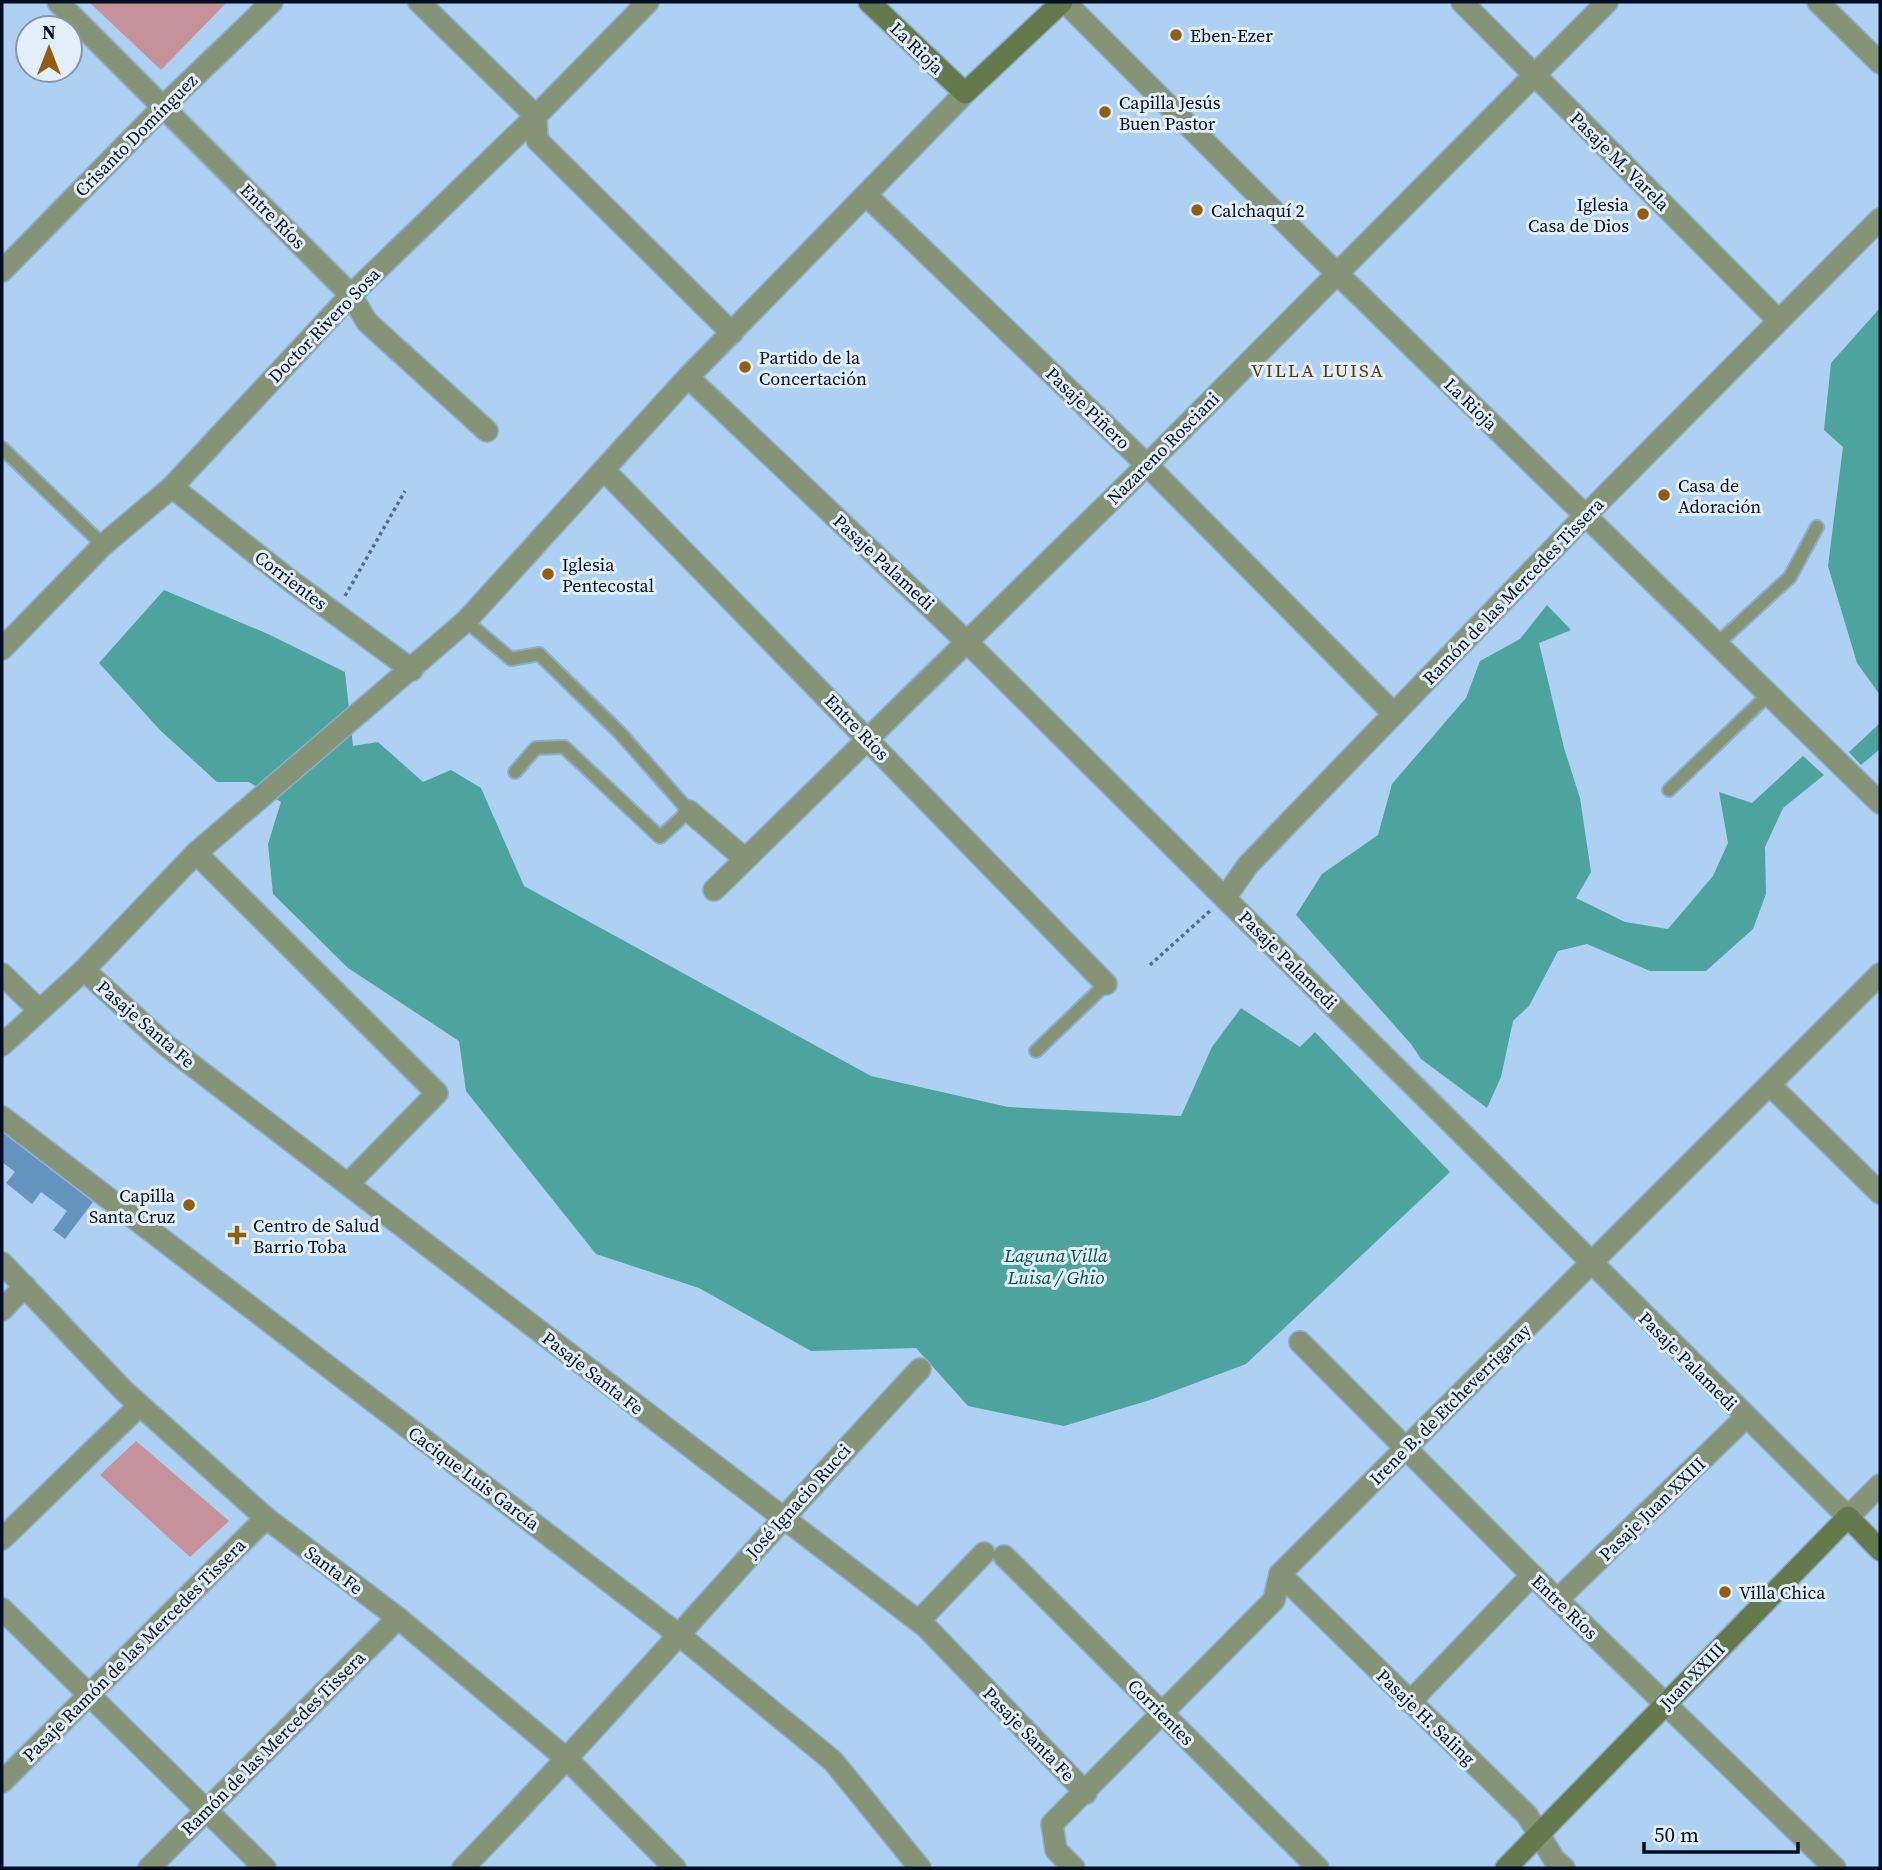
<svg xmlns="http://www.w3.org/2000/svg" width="1882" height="1870" viewBox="0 0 1882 1870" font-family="'Source Serif 4',serif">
	<rect width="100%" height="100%" fill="#add0f3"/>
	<g fill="#c59299">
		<polygon points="89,2 227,2 161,70"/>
		<polygon points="136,1441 229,1521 190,1557 100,1475"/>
	</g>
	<g fill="#4da39d">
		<polygon points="1880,308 1880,695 1857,663 1828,566 1843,447 1824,430 1831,363"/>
		<polygon points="164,590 268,634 345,672 353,746 378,742 423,782 451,770 481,788 524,886 871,1076 1008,1107 1181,1116 1212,1047 1241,1008 1300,1047 1315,1032 1450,1172 1246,1364 1150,1400 1064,1426 968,1406 916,1348 811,1351 699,1288 596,1254 466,1091 459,1041 348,968 273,894 268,844 281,802 249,782 217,782 160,730 99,663"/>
		<polygon points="1547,605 1571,630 1539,643 1564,748 1580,798 1591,872 1576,898 1625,922 1668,929 1713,876 1728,843 1719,792 1752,803 1803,756 1824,775 1783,808 1765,847 1766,894 1753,929 1706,971 1650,971 1587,944 1558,951 1529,1006 1513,1021 1501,1077 1487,1108 1421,1059 1411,1044 1296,915 1322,874 1378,835 1392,784 1466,698 1480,661 1520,639"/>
		<polygon points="1880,723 1880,749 1861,765 1849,752"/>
	</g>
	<polygon fill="#6694c0" points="2,1132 93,1202 65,1239 53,1230 67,1211 41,1192 32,1204 6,1183 15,1172 2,1162"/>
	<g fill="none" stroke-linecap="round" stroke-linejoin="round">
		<defs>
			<g id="lane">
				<polyline points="2,448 103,545"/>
				<polyline points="466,621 511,659 539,654 620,733 689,811 660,837 564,747 536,748 515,772"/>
				<polyline points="1717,644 1790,577 1817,527"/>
				<polyline points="1669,790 1769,694"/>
				<polyline points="1036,1051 1106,984"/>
			</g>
			<g id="street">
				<polyline points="58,2 351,295 367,322 487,431"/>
				<polyline points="419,2 536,116 537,140 732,333"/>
				<polyline points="1065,2 1306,243 1880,803"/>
				<polyline points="1462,2 1778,320"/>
				<polyline points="1818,2 1880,63"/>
				<polyline points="867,196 1147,465 1394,714"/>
				<polyline points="2,271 164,106 272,2"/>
				<polyline points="688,377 968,643 1848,1517 1880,1485"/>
				<polyline points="605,471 1106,984"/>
				<polyline points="172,487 288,579 412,670"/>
				<polyline points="2,649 103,545 172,487 351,295 536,116 648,2"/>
				<polyline points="689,811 745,859"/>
				<polyline points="196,853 437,1093 348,1184"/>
				<polyline points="714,890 1147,465 1607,2"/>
				<polyline points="1225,898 1248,865 1586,515 1880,219"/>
				<polyline points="84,970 167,1046 926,1627 1086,1793"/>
				<polyline points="2,974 39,1010"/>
				<polyline points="2,1045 84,970 196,853 466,621 688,377 965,93"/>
				<polyline points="1770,1085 1880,1193"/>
				<polyline points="2,1117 679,1635 833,1761 920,1868"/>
				<polyline points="2,1263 124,1391 266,1518 398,1618 568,1760 675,1868"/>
				<polyline points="2,1310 25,1286"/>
				<polyline points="1300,1342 1532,1575 1835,1868"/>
				<polyline points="2,1539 140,1405"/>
				<polyline points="1004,1556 1318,1868"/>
				<polyline points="1280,1574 1527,1815 1554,1859 1564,1868"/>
				<polyline points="1557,1600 1746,1417"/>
				<polyline points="2,1609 265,1868"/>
				<polyline points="919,1621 984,1553"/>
				<polyline points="1410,1702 1532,1575"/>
				<polyline points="2,1782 266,1518"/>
				<polyline points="149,1868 398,1618"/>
				<path d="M463 1868C620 1706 766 1534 920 1369"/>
				<polyline points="1074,1868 1056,1850 1052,1824 1274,1600 1280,1574 1880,974"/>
			</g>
			<g id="secondary">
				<polyline points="869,2 965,93 1062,2"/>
				<polyline points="1506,1868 1848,1517 1880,1550"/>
			</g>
		</defs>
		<use href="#lane" stroke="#8eadcd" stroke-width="16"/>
		<use href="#street" stroke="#8eadcd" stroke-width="24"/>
		<use href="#secondary" stroke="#8eadcd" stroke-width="24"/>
		<g stroke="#566d89" stroke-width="3.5" stroke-dasharray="3.5 3.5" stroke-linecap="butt">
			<polyline points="345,596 405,491"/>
			<polyline points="1150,965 1211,910"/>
		</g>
		<use href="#lane" stroke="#859476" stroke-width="12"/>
		<use href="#street" stroke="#859476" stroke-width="21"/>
		<use href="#secondary" stroke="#64794c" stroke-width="21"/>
	</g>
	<g fill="#915d11" stroke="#e2eefa" stroke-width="2.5">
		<circle cx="1176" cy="35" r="7"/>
		<circle cx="1105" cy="112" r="7"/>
		<circle cx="1197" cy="210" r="7"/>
		<circle cx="1643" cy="214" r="7"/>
		<circle cx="745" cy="367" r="7"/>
		<circle cx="1664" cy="495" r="7"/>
		<circle cx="548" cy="574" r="7"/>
		<circle cx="189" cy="1205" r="7"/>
		<path d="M233.5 1224.5h7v7h7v7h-7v7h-7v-7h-7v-7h7z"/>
		<circle cx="1725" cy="1592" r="7"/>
	</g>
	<g text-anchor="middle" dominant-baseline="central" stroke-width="6" stroke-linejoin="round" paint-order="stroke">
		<g font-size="18" fill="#000d22" stroke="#e2eefa" text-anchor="start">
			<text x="1190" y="35">Eben-Ezer</text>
			<text x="1119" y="102">Capilla Jesús<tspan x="1119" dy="21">Buen Pastor</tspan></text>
			<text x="1629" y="204" text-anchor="end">Iglesia<tspan x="1629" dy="21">Casa de Dios</tspan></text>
			<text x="1211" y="210">Calchaquí 2</text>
			<text x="759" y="357">Partido de la<tspan x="759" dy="21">Concertación</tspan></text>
			<text x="1678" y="485">Casa de<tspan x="1678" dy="21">Adoración</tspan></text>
			<text x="562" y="564">Iglesia<tspan x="562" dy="21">Pentecostal</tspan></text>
			<text x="175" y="1195" text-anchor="end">Capilla<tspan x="175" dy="21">Santa Cruz</tspan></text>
			<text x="253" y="1225">Centro de Salud<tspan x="253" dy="21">Barrio Toba</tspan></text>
			<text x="1739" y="1592">Villa Chica</text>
		</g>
		<g font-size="18" fill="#000d22" stroke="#e2eefa">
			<text transform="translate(917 48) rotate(44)">La Rioja</text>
			<text transform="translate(136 135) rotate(-45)">Crisanto Domínguez</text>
			<text transform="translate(1620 161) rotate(45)">Pasaje M. Varela</text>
			<text transform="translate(273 216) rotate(45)">Entre Ríos</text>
			<text transform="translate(324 325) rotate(-46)">Doctor Rivero Sosa</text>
			<text transform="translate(1471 404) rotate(44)">La Rioja</text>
			<text transform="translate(1088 408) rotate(44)">Pasaje Piñero</text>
			<text transform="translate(1163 448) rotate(-45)">Nazareno Rosciani</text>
			<text transform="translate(884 562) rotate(43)">Pasaje Palamedi</text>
			<text transform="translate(291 580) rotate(37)">Corrientes</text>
			<text transform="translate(1513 591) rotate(-46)">Ramón de las Mercedes Tissera</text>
			<text transform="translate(857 727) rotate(46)">Entre Ríos</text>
			<text transform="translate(1288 960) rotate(45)">Pasaje Palamedi</text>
			<text transform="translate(146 1024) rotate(41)">Pasaje Santa Fe</text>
			<text transform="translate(1688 1361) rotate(45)">Pasaje Palamedi</text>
			<text transform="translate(593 1373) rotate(38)">Pasaje Santa Fe</text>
			<text transform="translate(1450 1404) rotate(-45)">Irene B. de Etcheverrigaray</text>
			<text transform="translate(474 1478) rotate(37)">Cacique Luis García</text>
			<text transform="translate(798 1501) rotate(-48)">José Ignacio Rucci</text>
			<text transform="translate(1652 1509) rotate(-44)">Pasaje Juan XXIII</text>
			<text transform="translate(334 1570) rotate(37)">Santa Fe</text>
			<text transform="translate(1565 1607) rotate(44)">Entre Ríos</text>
			<text transform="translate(134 1650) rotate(-45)">Pasaje Ramón de las Mercedes Tissera</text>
			<text transform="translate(1692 1676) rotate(-46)">Juan XXIII</text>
			<text transform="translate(1161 1712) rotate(45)">Corrientes</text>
			<text transform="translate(1426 1717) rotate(44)">Pasaje H. Saling</text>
			<text transform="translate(1029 1734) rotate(46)">Pasaje Santa Fe</text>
			<text transform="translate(273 1743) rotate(-45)">Ramón de las Mercedes Tissera</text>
		</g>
		<g font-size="19" letter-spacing="2" fill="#5d3904" stroke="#e2eefa">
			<text x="1318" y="370">VILLA LUISA</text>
		</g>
		<g font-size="19" font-style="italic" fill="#01524e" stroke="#e2eefa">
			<text x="1056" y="1255">Laguna Villa<tspan x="1056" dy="22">Luisa / Ghio</tspan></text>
		</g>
	</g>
	<rect width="1882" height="1870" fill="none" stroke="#000d22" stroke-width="7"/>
	<g transform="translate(49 49)"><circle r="33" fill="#e2eefa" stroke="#8894a4" stroke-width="2"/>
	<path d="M0-5L12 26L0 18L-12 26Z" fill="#915d11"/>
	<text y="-10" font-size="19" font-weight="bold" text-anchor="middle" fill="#000d22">N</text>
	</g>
	<path d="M1644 1842v10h154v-10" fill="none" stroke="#000d22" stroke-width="3.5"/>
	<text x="1654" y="1842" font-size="21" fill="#000d22" stroke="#e2eefa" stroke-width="5" paint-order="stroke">50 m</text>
</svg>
